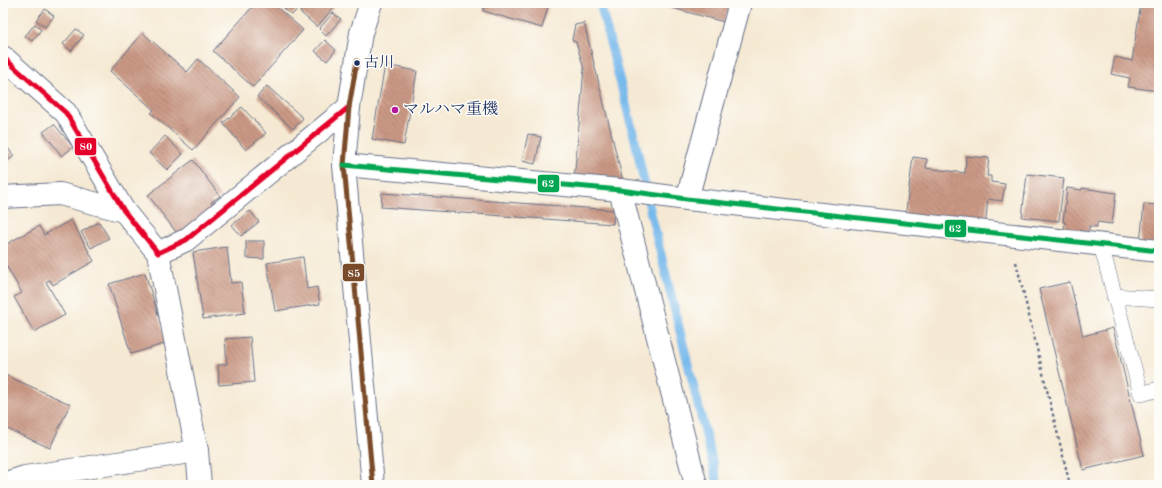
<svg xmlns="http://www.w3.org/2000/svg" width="1162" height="488" viewBox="0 0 1162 488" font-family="'Old Standard TT','Noto Serif JP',serif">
	<defs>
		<pattern id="building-back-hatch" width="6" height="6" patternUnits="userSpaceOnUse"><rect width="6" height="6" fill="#cb9985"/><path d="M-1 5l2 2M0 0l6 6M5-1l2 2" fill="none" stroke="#a47d70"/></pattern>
	</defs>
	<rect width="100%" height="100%" fill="#fdfcf7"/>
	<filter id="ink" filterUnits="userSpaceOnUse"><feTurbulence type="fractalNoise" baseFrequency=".025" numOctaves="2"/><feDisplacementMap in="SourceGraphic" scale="8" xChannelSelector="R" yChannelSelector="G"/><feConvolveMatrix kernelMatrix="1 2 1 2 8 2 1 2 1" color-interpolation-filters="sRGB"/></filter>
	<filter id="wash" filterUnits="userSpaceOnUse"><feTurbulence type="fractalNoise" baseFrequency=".012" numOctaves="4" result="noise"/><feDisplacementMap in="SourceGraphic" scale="16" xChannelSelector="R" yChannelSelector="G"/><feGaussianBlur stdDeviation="0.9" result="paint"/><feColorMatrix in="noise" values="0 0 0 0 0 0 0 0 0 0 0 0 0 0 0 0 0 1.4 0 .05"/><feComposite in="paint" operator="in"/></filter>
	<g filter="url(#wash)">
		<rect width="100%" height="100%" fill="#f5e9d3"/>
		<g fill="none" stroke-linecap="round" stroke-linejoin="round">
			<polyline stroke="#75b8eb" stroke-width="9" points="600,3 635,140 651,214 718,485"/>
		</g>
		<g id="blocks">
			<g fill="url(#building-back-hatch)">
				<polygon points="256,3 272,3 303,30 253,87 213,51"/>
				<polygon points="278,3 303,3 292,15"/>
				<polygon points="307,3 329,3 334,7 317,27 300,12"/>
				<polygon points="485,3 549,3 542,28 483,11"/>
				<polygon points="654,3 729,3 724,22"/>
				<polygon points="1141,3 1159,3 1159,91 1128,87 1130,78 1111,74 1115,57 1132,61"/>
				<polygon points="45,9 54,16 45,27 36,20"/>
				<polygon points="333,13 341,19 326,36 319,29"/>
				<polygon points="584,23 624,185 574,181 584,69 576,42 572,40 575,25"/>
				<polygon points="35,24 41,30 32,41 25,36"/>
				<polygon points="76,29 84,35 71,51 63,44"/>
				<polygon points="143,33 187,72 198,59 240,97 193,150 151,113 154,110 110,71"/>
				<polygon points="325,40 336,50 327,61 315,51"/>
				<polygon points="385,65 417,71 404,145 372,139"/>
				<polygon points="267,86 303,118 293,129 257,97"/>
				<polygon points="242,107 266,133 246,150 223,123"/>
				<polygon points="54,124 73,147 62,156 43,132"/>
				<polygon points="528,134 541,137 535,164 522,161"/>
				<polygon points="165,136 183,154 167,170 149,153"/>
				<polygon points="3,142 14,156 3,165"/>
				<polygon points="966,156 989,158 987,176 991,176 991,182 1005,184 1002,201 988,199 985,228 905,218 913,157 927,159 926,168 965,173"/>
				<polygon points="193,160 220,196 211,202 216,208 179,236 148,195"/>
				<polygon points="1027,174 1064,178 1059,221 1022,217"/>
				<polygon points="1067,188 1082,190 1082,188 1116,193 1112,224 1097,222 1097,227 1089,226 1089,232 1064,229 1065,222 1063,222"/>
				<polygon points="382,193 614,210 613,224 381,207"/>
				<polygon points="1144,204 1159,205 1159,246 1140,244"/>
				<polygon points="250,211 259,222 241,236 232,225"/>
				<polygon points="71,220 94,261 53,285 50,280 46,282 65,315 34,332 14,297 22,293 3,260 3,246 39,226 44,235"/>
				<polygon points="99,222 109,238 91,248 81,232"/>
				<polygon points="246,241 264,241 264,259 246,258"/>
				<polygon points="227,247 231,283 241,282 245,313 203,319 193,252"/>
				<polygon points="303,257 307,289 317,287 320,304 275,311 267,263"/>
				<polygon points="145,273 167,343 131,354 109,284"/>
				<polygon points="1070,282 1083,336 1113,328 1144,455 1083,470 1039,289"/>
				<polygon points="250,337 254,382 219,385 218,365 227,364 225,339"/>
				<polygon points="3,374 70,404 50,448 3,427"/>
			</g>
		</g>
	</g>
	<g filter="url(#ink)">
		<use href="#blocks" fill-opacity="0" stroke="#677087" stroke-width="1"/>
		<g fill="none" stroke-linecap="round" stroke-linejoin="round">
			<defs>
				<g id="service">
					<polyline points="1101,245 1141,394 1159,389"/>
					<polyline points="1114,296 1159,299"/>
				</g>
				<g id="minor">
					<polyline points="3,57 66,113 124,211 158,253 186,240 349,107"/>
					<polyline points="344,165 620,190 687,199 1159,251"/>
					<polyline points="620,190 696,485"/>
					<polyline points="3,197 60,194 124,211"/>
					<polyline points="687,199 740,3"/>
					<polyline points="158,253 197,451 200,485"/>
					<polyline points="3,484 25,477 197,451"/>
				</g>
				<polyline id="tertiary" points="371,3 361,33 349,107 344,165 373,485"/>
			</defs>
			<use href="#service" stroke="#677087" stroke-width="16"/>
			<use href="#minor" stroke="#677087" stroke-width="24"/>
			<use href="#tertiary" stroke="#677087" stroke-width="24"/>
			<polyline stroke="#677087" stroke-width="2.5" stroke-dasharray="3 3" stroke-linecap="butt" points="1016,262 1070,485"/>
			<use href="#service" stroke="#fff" stroke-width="15"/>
			<use href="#minor" stroke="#fff" stroke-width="22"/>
			<use href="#tertiary" stroke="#fff" stroke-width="22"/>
			<defs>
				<polyline id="bus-1" points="3,57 66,113 124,211 158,253 186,240 349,107"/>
				<polyline id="bus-2" points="357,61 349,107 344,165 373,485"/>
				<polyline id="bus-3" points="344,165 620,190 687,199 1159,251"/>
			</defs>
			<use href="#bus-1" stroke="#fdfcf7" stroke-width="8"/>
			<use href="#bus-2" stroke="#fdfcf7" stroke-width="8"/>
			<use href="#bus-3" stroke="#fdfcf7" stroke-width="8"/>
			<use href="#bus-1" stroke="#e4002b" stroke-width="5"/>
			<use href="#bus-2" stroke="#7a4b2a" stroke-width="5"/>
			<use href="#bus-3" stroke="#00a651" stroke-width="5"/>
		</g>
	</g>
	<circle fill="#1b2f5e" stroke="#fdfcf7" stroke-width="1.5" cx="357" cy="63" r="3.5"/>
	<circle fill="#b5179e" stroke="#fdfcf7" stroke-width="1.5" cx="395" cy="110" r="4"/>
	<g text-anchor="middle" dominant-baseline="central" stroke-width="3" stroke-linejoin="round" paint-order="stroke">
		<g font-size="15" fill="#1b2f5e" stroke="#fdfcf7" text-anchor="start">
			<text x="364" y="63">古川</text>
		</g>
		<g font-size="16" fill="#1b2f5e" stroke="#fdfcf7" text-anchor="start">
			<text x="403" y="110">マルハマ重機</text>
		</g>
	</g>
	<g stroke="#fdfcf7" stroke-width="1.5">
		<rect x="74" y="137" width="23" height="19" rx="4" fill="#e4002b"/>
		<rect x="537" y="174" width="23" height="19" rx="4" fill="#00a651"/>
		<rect x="944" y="219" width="23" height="19" rx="4" fill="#00a651"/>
		<rect x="342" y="263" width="23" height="19" rx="4" fill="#7a4b2a"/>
	</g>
	<g font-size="11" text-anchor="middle" font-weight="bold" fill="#fff">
		<text x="86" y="150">80</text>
		<text x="548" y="187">62</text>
		<text x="955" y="232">62</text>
		<text x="354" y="277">85</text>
	</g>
	<rect width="1162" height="488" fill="none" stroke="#fdfcf7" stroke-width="16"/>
</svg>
